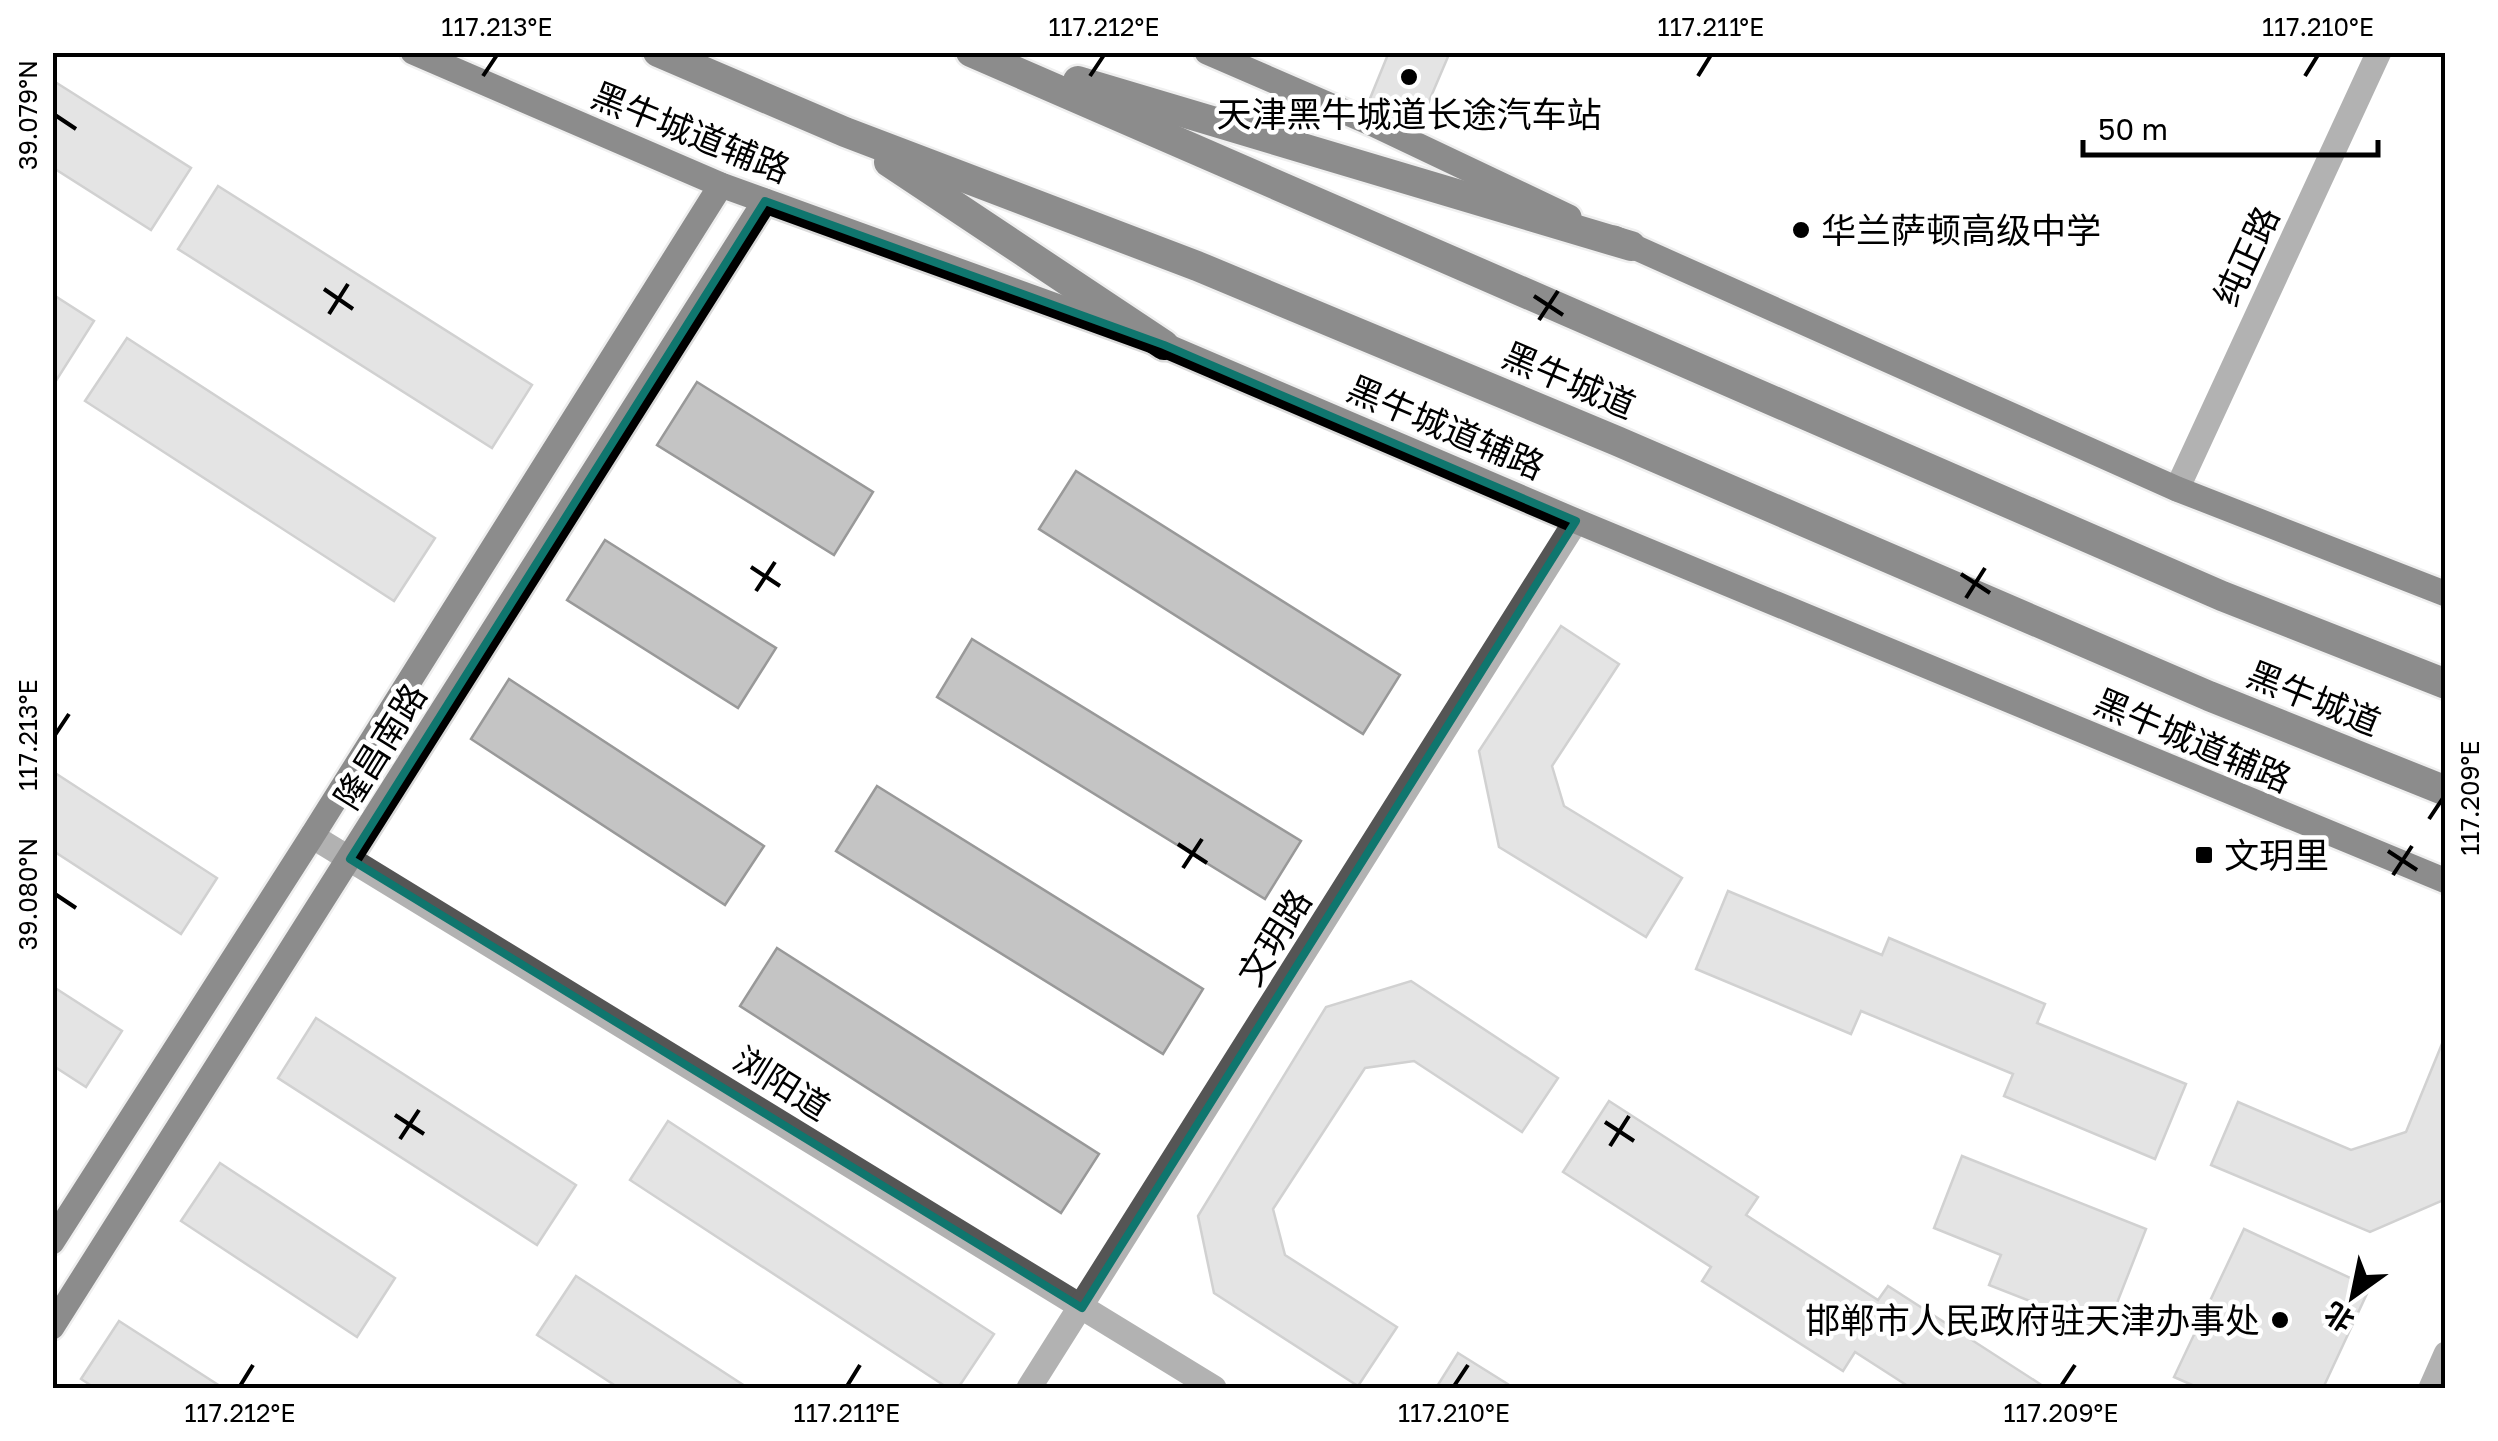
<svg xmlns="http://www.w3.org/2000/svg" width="2498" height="1441" viewBox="0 0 2498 1441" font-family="'Golos Text','Noto Sans SC',sans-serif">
	<rect width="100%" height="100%" fill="#fff"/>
	<g fill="#c4c4c4" stroke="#999" stroke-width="2.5">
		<polygon points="1389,52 1450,52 1418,127 1369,101"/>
		<polygon points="52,80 191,168 151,230 52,167"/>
		<polygon points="218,186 532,385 492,448 178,249"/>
		<polygon points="52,294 94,321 54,384 52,383"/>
		<polygon points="127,338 435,538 394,601 85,401"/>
		<polygon points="697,382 873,492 834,555 657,445"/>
		<polygon points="1076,471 1400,675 1363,734 1039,529"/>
		<polygon points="605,540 776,648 738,708 567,600"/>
		<polygon points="1561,626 1619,664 1552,766 1564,806 1682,878 1646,937 1499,847 1479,751"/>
		<polygon points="972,639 1301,841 1265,899 937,697"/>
		<polygon points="509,679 764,846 725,905 471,739"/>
		<polygon points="52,771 217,878 181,934 52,850"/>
		<polygon points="877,786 1203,989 1163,1054 836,851"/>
		<polygon points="1728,891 1882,955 1889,938 2045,1004 2037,1023 2186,1084 2155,1159 2004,1096 2013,1074 1861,1011 1851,1034 1696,969"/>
		<polygon points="777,948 1099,1154 1061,1213 740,1006"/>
		<polygon points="1411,981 1558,1078 1522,1132 1414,1061 1365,1068 1273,1209 1285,1255 1397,1327 1358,1386 1214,1293 1198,1216 1326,1007"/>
		<polygon points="52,986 122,1031 86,1087 52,1065"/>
		<polygon points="316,1018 576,1185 537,1245 278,1078"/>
		<polygon points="2446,1034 2446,1199 2370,1232 2211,1165 2238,1102 2351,1150 2406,1132"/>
		<polygon points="1609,1101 1758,1197 1746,1215 1878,1300 1888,1286 2040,1384 2037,1388 1911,1388 1855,1352 1843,1371 1702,1281 1711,1267 1563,1172"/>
		<polygon points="668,1121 994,1334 958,1388 948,1388 630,1180"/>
		<polygon points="1962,1156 2146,1229 2106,1331 1989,1285 2001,1255 1934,1228"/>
		<polygon points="220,1163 395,1278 357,1337 181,1221"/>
		<polygon points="2244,1229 2370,1287 2323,1388 2199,1388 2174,1377"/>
		<polygon points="576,1276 748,1388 619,1388 537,1335"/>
		<polygon points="119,1321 223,1388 95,1388 81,1379"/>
		<polygon points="1458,1353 1514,1388 1436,1388"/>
	</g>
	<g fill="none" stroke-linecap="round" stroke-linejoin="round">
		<defs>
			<g id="major">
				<polyline points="413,52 721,185 1164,345 1576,521 2446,881"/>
				<polyline points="1207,52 1373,124 1569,217"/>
				<polyline points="1614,238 2177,489 2446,594"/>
				<polyline points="52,1242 312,836 721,185"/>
				<polyline points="52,1327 765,201"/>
			</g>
			<g id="highway">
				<polyline points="658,52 845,132 1197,266 1617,441 2209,696 2446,791"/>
				<polyline points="971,52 2222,596 2446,684"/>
				<polyline points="1078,81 1631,246"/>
				<polyline points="889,162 1164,345"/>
			</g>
		</defs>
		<use href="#major" stroke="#dbdbdb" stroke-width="30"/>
		<use href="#highway" stroke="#dbdbdb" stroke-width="35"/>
		<g stroke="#555" stroke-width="25">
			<polyline points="2177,489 2379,52"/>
			<polyline points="312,836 1214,1388"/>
			<polyline points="1029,1388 1576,521"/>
			<polyline points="2431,1388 2446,1354"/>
		</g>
		<use href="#major" stroke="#000" stroke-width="25"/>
		<use href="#highway" stroke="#000" stroke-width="30"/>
	</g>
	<path d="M0 0H2498V1441H0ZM765 201 1164 345 1576 521 1082 1308 350 859Z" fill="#fff" fill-opacity=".55" fill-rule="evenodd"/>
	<path fill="none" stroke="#0f766e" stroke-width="8" stroke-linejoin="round" d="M765 201 1164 345 1576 521 1082 1308 350 859Z"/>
	<path fill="none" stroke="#000" stroke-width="4" d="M483 76 497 55M1090 76 1104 55M1698 76 1711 55M2305 76 2318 55M55 115 76 129M324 289 353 309M1534 296 1563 315M329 314 348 284M1539 320 1558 291M751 567 780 586M1961 574 1990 593M756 591 775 562M1966 598 1985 568M55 735 69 714M2429 819 2443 798M1178 844 1207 863M2388 851 2417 870M1183 868 1202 839M2393 875 2412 846M55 894 76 908M395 1115 424 1134M1605 1122 1634 1141M400 1139 419 1110M1610 1146 1629 1116M240 1386 253 1365M847 1386 860 1365M1454 1386 1468 1365M2061 1386 2075 1365"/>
	<g fill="#000" stroke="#fff" stroke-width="4">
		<circle cx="1409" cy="77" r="10"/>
		<circle cx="1801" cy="230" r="10"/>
		<rect x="2194" y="845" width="20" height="20" rx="5"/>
		<circle cx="2280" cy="1320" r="10"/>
	</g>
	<g text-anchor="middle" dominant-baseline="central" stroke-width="9" stroke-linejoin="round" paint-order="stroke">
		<g font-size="35" fill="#000" stroke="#fff" text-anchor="start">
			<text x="1409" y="114" text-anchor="middle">天津黑牛城道长途汽车站</text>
			<text x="1821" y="230">华兰萨顿高级中学</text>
			<text x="2224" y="855">文玥里</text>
			<text x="2260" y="1320" text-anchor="end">邯郸市人民政府驻天津办事处</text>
		</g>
		<g font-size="35" fill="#000" stroke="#fff">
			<text transform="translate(691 132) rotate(22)">黑牛城道辅路</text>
			<text transform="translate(2246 256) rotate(-65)">纯正路</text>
			<text transform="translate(1569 380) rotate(23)">黑牛城道</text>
			<text transform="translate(1446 427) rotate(23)">黑牛城道辅路</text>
			<text transform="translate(2314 698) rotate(22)">黑牛城道</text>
			<text transform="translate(2193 740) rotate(23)">黑牛城道辅路</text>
			<text transform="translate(380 746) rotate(-58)">隆昌南路</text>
			<text transform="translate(1274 937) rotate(-58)">文玥路</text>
			<text transform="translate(782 1083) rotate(32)">浏阳道</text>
		</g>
	</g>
	<rect width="2498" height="1441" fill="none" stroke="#ffffff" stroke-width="110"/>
	<g transform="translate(2353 1296) rotate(213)" stroke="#ffffff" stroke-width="8" paint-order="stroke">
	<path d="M0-8L18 38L0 25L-18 38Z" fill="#000000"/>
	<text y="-15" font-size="28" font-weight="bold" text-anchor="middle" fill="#000000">北</text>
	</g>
	<path d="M2083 140v15h295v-15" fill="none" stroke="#000000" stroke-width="5"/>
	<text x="2098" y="140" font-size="30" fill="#000000" stroke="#ffffff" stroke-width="8" paint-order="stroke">50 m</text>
	<rect x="55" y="55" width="2388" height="1331" fill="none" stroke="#000" stroke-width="4"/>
	<g font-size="25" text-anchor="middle" fill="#000">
		<text x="497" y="36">117.213°E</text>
		<text x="1104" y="36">117.212°E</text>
		<text x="1711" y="36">117.211°E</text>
		<text x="2318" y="36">117.210°E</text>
		<text transform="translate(28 115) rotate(-90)" y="9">39.079°N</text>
		<text transform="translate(28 735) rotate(-90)" y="9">117.213°E</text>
		<text transform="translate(2470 798) rotate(-90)" y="9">117.209°E</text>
		<text transform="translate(28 894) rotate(-90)" y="9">39.080°N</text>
		<text x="240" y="1422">117.212°E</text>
		<text x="847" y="1422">117.211°E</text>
		<text x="1454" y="1422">117.210°E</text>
		<text x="2061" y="1422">117.209°E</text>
	</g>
</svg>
